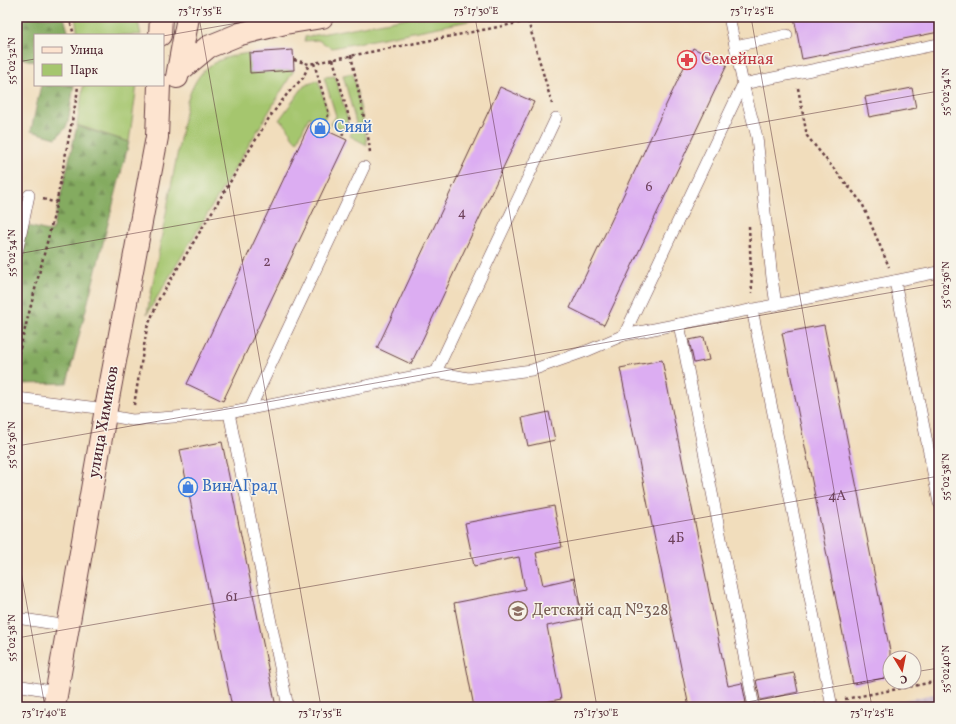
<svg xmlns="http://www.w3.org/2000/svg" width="956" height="724" viewBox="0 0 956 724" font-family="Vollkorn,serif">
	<defs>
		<pattern id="industrial-grid" width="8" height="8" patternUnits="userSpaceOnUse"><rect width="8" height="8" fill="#cfbdcf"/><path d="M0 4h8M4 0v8" fill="none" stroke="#b3a2b2"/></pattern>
		<pattern id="forest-firs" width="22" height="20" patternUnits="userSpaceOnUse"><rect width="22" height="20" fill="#84ab61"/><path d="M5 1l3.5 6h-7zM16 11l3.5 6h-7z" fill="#6e8b50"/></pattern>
	</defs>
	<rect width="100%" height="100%" fill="#f7f3e8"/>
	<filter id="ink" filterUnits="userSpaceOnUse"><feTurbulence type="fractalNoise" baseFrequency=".025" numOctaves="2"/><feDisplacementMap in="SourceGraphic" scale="8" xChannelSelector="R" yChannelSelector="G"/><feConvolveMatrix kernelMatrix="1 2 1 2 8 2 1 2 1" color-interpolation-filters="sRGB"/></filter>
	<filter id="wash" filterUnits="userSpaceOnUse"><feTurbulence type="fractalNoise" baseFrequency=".012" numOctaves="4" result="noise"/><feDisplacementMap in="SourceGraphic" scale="16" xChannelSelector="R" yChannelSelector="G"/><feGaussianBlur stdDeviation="0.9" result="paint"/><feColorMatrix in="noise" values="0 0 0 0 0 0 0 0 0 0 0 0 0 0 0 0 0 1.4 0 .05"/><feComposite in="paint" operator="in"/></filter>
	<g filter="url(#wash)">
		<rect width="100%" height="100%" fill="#f1ddbc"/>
		<polygon fill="url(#industrial-grid)" points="939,693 939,707 869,707"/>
		<g fill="#a5c66e" stroke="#78724c">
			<polygon points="75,17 137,17 141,35 78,35"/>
			<polygon points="411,17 489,17 332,48 318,40 304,41 305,37"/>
			<path d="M249 53 251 72 294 70 147 314 187 102C198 67 214 58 249 53Z"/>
			<polygon points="353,73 365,130 367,145 350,136 356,123 343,75"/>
			<polygon points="335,76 348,120 342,130 331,124 336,116 324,77"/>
			<path d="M318 80 328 113 321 123 309 117 297 142C287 134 292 127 279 120L304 86Z"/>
			<polygon points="83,85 137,85 129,142 77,125 82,94"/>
		</g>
		<g fill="url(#forest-firs)" stroke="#676546">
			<polygon points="30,17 64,17 69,35 35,35 35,62 17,57 17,24"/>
			<polygon points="41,85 74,85 68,122 65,129 56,138 31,131"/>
			<polygon points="77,126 129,142 67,383 17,384 17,257 24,225 52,232"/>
		</g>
		<g id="blocks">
			<g fill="#dcadf2">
				<polygon points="794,17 939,17 939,32 802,59"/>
				<polygon points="693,48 727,65 604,325 570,308"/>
				<polygon points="293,50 294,70 250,73 249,53"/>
				<polygon points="500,87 534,102 411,364 377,348"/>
				<polygon points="912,88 916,108 869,117 865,97"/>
				<polygon points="310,123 347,140 223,401 187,384"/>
				<polygon points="824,325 890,651 890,677 853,684 782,333"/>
				<polygon points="704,337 709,360 694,363 689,340"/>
				<polygon points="662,360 728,686 742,683 746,703 726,707 689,707 620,368"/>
				<polygon points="549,412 555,440 528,446 522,418"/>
				<polygon points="222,442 276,707 232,707 180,450"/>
				<polygon points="554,506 562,547 536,553 543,585 574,578 582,619 547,626 561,699 520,707 474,707 454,603 525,589 519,557 474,566 465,523"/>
				<polygon points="794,673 798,692 760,700 756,680"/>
			</g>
		</g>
	</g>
	<g filter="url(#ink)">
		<use href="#blocks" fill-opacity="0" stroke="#633c41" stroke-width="1"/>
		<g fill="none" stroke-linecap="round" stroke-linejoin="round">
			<defs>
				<g id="service">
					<polyline points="729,17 743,84 757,137 772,278 776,305"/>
					<polyline points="735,46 787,35"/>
					<polyline points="743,84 939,44"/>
					<polyline points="17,253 29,195"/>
					<polyline points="895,281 939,503"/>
					<polyline points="752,309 831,702"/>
					<polyline points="679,324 754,707"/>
					<polyline points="624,335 743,84"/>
					<polyline points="436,372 556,118"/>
					<polyline points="17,398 106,409"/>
					<polyline points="250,409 364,167"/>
					<polyline points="229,413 288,707"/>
					<polyline points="105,415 132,420 229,413 436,372 468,378 532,370 589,350 624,335 939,272"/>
					<polyline points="17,618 68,626"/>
					<polyline points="17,685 56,692"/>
				</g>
				<g id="secondary">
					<polyline points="160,35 161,17"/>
					<polyline points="179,71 208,47 240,34 285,23 322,17"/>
					<polyline points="177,77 188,17"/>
					<polyline points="54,707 106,409 157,137 159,85"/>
				</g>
			</defs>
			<use href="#service" stroke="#633c41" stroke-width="12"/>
			<use href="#secondary" stroke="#633c41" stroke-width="24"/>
			<g stroke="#633c41" stroke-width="2.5" stroke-dasharray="3 3" stroke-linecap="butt">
				<polyline points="69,17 74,35"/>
				<polyline points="528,21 552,104"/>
				<polyline points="351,55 369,142 370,153"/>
				<polyline points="761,57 771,62"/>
				<polyline points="333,59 350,121 341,138"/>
				<polyline points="294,60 309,64 549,17"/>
				<polyline points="314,63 329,114 320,128"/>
				<polyline points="798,88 807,136 862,203 889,267"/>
				<polyline points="43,199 56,203"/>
				<polyline points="749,226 752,293"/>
				<polyline points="17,360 54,215 77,95 78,85"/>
				<polyline points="134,405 147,328 159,299 269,118 288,93 303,78 309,64"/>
				<polyline points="845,699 939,681"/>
				<polyline points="803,707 816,704"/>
			</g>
			<use href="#service" stroke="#fff" stroke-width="11"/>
			<use href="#secondary" stroke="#fde4d0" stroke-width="22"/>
		</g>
	</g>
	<path fill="none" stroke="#4a1f2b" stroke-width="1" stroke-opacity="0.45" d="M199 17 321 707M475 17 597 707M751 17 872 707M163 36 272 17M17 62 35 59M17 254 939 91M17 446 939 284M17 549 45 707M17 638 939 476M914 672 939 668M718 707 890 677"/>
	<defs>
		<symbol id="pharmacy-ring" viewBox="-11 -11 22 22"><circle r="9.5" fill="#f7f3e8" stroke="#e0444e" stroke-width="1.5"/><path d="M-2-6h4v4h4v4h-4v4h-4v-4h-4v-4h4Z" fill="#e0444e"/></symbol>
		<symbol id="shop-ring" viewBox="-11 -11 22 22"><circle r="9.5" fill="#f7f3e8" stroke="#3f7fe0" stroke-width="1.5"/><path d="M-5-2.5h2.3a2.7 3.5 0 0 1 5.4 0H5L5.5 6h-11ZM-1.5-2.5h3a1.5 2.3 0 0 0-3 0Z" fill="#3f7fe0"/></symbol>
		<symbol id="school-ring" viewBox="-11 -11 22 22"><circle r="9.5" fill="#f7f3e8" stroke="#8d6e63" stroke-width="1.5"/><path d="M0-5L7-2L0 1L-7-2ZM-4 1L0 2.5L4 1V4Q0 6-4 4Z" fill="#8d6e63"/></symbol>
	</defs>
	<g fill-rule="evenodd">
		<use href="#pharmacy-ring" x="676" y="49" width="22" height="22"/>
		<use href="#shop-ring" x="309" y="117" width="22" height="22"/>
		<use href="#shop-ring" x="177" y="476" width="22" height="22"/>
		<use href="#school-ring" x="507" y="600" width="22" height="22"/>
	</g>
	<g text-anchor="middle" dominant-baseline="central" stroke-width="3" stroke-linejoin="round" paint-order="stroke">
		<g font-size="14" fill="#6e425d">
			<text x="649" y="187">6</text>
			<text x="462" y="213">4</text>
			<text x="267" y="262">2</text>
			<text x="837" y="496">4А</text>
			<text x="676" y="538">4Б</text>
			<text x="232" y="597">61</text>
		</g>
		<g font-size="16" fill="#be3a42" stroke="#f7f3e8" text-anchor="start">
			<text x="701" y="60">Семейная</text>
		</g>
		<g font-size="16" fill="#366cbe" stroke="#f7f3e8" text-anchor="start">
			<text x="334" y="128">Сияй</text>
			<text x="202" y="487">ВинАГрад</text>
		</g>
		<g font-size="16" fill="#4a1f2b" stroke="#f7f3e8">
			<text transform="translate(104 422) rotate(-80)">улица Химиков</text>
		</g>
		<g font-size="16" fill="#785e54" stroke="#f7f3e8" text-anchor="start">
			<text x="532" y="611">Детский сад №328</text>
		</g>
	</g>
	<rect width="956" height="724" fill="none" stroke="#f7f3e8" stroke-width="44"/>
	<rect x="34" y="34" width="130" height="52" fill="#f7f3e8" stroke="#b29e9c"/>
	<rect x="42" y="47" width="20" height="6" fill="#fde4d0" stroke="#b29e9c"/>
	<text x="70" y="54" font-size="12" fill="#4a1f2b">Улица</text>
	<rect x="42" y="64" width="20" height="12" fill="#a5c66e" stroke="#b29e9c"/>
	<text x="70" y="74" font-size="12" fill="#4a1f2b">Парк</text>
	<g transform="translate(902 670) rotate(170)"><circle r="19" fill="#f7f3e8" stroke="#b29e9c"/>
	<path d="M0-3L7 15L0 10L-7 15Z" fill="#c8321e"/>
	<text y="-6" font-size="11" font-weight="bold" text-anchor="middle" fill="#4a1f2b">С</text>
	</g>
	<rect x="22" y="22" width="912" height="680" fill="none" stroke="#4a1f2b" stroke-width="1.5"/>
	<g font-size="10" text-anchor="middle" fill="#4a1f2b">
		<text x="200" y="14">73°17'35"E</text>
		<text x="476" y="14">73°17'30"E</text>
		<text x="752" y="14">73°17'25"E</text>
		<text transform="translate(11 61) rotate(-90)" y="4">55°02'32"N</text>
		<text transform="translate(945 92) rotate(-90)" y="4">55°02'34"N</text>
		<text transform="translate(11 253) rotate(-90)" y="4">55°02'34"N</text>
		<text transform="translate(945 285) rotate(-90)" y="4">55°02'36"N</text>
		<text transform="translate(11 445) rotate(-90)" y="4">55°02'36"N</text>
		<text transform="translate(945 477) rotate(-90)" y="4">55°02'38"N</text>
		<text transform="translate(11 638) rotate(-90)" y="4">55°02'38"N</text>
		<text transform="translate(945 669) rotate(-90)" y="4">55°02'40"N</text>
		<text x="44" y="716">73°17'40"E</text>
		<text x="320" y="716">73°17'35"E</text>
		<text x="596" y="716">73°17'30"E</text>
		<text x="872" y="716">73°17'25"E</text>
	</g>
</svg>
